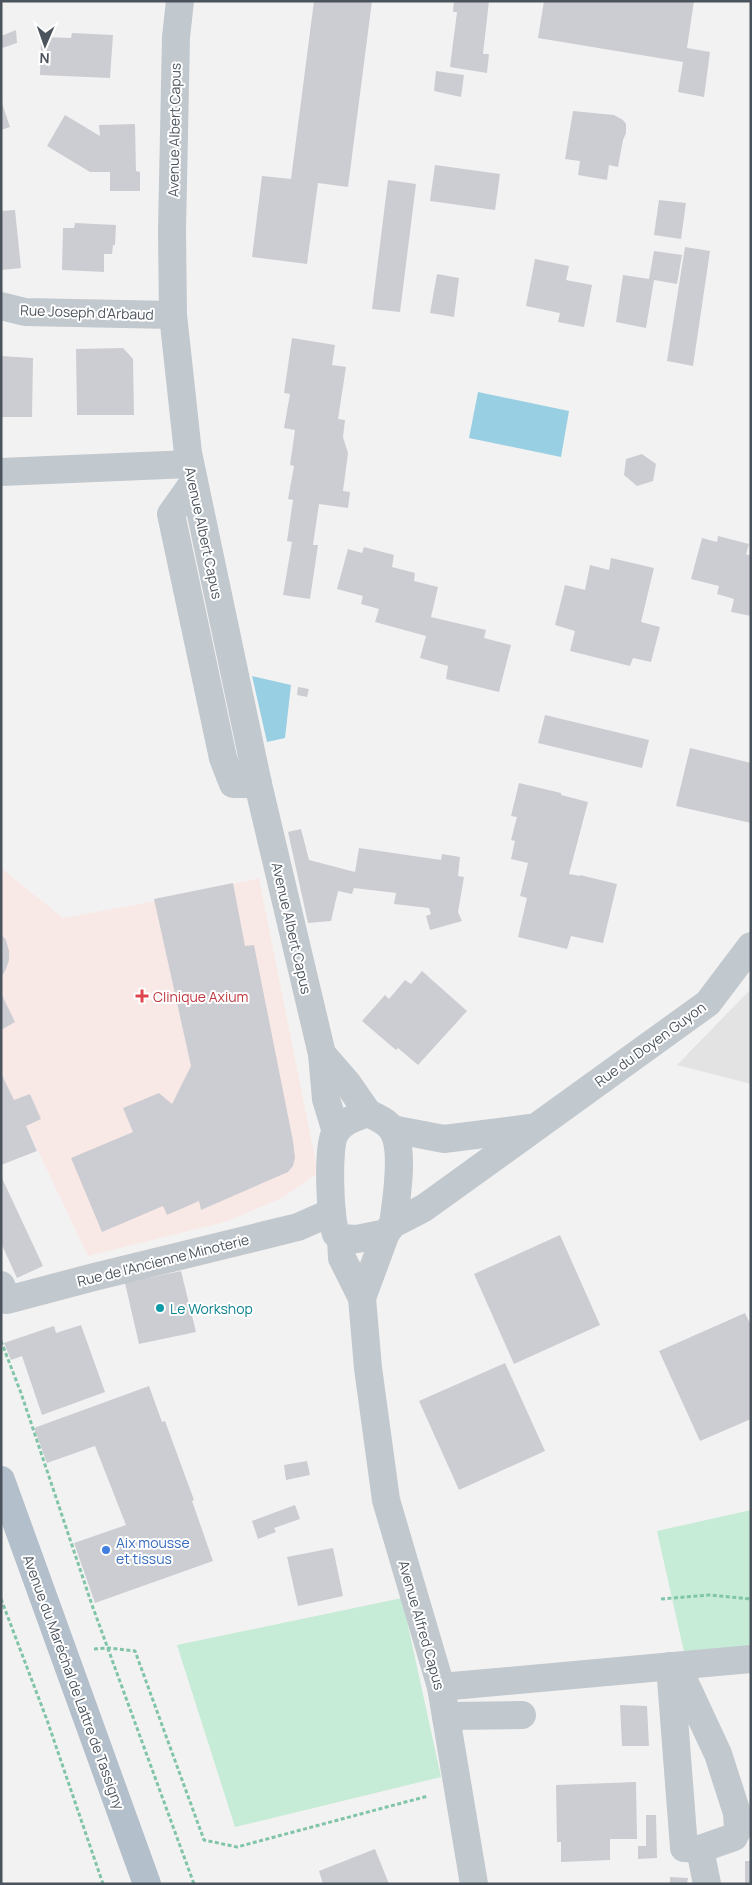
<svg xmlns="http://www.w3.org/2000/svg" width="752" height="1885" viewBox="0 0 752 1885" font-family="Manrope,sans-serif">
	<rect width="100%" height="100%" fill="#f3f2f2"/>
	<polygon fill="#e4e3e3" points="751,989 751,1084 677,1065"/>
	<polygon fill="#f9e9e6" points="1,868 63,918 150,902 259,878 318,1173 282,1198 225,1222 88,1256 1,1073"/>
	<g fill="#c6ebd6">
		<polygon points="751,1510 751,1646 684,1652 657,1531"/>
		<polygon points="402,1598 441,1777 235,1827 177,1645"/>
	</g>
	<g fill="#98cfe3">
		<polygon points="478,392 569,411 561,457 469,438"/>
		<polygon points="252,676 291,685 285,738 267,742"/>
	</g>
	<g fill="#cccdd3">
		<polygon points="314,1 372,1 348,187 318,183 307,264 252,257 262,176 291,179"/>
		<polygon points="454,1 489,1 483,54 489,54 487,73 450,67 457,12 453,12"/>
		<polygon points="544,1 694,1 687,48 710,52 704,97 678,92 683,62 538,38"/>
		<polygon points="16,30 17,43 2,48 1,36"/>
		<polygon points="72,33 113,35 110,78 40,75 41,37 71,38"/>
		<polygon points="436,71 464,75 461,97 434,91"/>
		<polygon points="1,100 10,127 1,130"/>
		<polygon points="573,111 614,115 623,120 626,124 626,133 623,140 618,167 609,165 607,180 578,175 580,161 565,159"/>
		<polygon points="65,115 100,136 99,125 135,124 136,171 140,172 140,191 110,191 110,172 90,172 47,146"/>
		<polygon points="435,165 500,174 495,210 430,201"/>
		<polygon points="388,180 416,184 400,312 372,309"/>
		<polygon points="659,200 686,203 681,239 654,235"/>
		<polygon points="15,210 21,268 1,270 1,211"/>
		<polygon points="75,223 116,225 115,245 113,245 112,254 104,254 104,272 62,270 63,228 74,228"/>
		<polygon points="685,247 710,251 693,366 667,361"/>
		<polygon points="654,251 682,255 677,284 654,280 646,328 616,322 623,275 649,279"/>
		<polygon points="535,259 569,266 566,280 592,285 584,327 558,322 560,313 526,306"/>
		<polygon points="437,274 459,278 454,317 430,313"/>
		<polygon points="292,338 335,345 332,365 346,367 338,419 345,420 343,437 348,453 343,491 350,492 348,508 319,504 313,545 318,545 310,599 283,595 292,542 287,541 293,500 288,499 294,466 290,465 295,430 284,428 290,394 284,393"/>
		<polygon points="123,348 133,359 134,415 77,415 76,349"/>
		<polygon points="1,356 33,358 32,417 1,417"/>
		<polygon points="642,454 656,464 653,481 637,486 624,475 626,459"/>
		<polygon points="718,536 749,544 746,554 751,556 751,616 731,612 734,599 717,594 719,586 691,579 702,538 717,542"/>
		<polygon points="364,547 394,555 392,567 415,573 414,581 438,587 431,617 486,630 484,638 511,645 499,692 446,679 448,666 420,658 426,636 375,622 379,609 361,604 363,596 337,589 348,549 362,553"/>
		<polygon points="611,558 654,568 641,622 660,627 651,662 633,658 630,666 570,651 575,631 555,625 565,585 585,590 590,565 609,570"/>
		<polygon points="298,687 309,689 307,697 297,695"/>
		<polygon points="545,715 649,740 642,768 538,743"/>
		<polygon points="690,748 751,763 751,823 676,806"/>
		<polygon points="519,783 561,793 561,795 588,802 569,874 580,876 580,875 617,884 603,943 571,936 567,949 518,937 527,898 520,896 528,863 511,859 515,841 511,840 517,817 511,816"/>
		<polygon points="301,829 309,860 355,872 359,848 441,860 442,854 460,857 458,876 464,877 458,912 462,921 430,930 426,916 431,914 429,908 394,904 396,893 354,888 352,894 338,891 331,921 308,923 288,832"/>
		<polygon points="233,883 245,946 254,945 293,1141 295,1158 293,1166 288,1172 201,1210 199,1201 167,1215 163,1206 102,1232 71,1158 133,1132 123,1108 159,1093 172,1104 191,1066 154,899"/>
		<polygon points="1,934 6,940 9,951 9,960 6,969 1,978"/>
		<polygon points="422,971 467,1011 418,1065 398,1048 396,1050 362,1021 385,995 389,999 405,980 411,984"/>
		<polygon points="1,993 15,1022 1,1030"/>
		<polygon points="1,1073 14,1100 30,1094 41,1119 26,1126 37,1151 1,1165"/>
		<polygon points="1,1176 43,1266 17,1278 1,1243"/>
		<polygon points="560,1235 600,1325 514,1364 474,1274"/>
		<polygon points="181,1271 196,1332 139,1344 125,1283"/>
		<polygon points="745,1313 751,1326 751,1419 700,1441 659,1351"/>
		<polygon points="81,1325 105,1392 42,1415 22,1356 11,1360 4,1343 54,1326 56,1333"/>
		<polygon points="505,1363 545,1451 459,1490 419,1401"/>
		<polygon points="149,1386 162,1422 165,1421 194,1500 192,1501 213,1561 95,1603 74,1543 126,1525 95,1446 47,1463 34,1428"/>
		<polygon points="307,1461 310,1475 286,1480 284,1465"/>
		<polygon points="295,1505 300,1519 274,1528 276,1532 258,1539 252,1521"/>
		<polygon points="333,1548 343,1596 298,1606 287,1557"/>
		<polygon points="620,1705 647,1706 649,1746 622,1746"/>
		<polygon points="636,1782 637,1839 610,1839 610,1860 561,1862 561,1842 557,1842 556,1785"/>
		<polygon points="646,1815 656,1815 657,1858 638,1859 638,1846 646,1846"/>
		<polygon points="375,1849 389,1884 323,1884 319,1871"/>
		<rect x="745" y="1861" width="6" height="23"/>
		<polygon points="670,1877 688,1878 687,1884 670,1884"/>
	</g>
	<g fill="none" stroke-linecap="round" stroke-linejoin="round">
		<g stroke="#81c5a8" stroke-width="3" stroke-dasharray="4 2.5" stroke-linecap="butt">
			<polyline points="1,1341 21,1393 92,1605 194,1884"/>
			<polyline points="1,1599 47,1720 103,1884"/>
			<polyline points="661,1599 709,1595 751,1599"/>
			<polyline points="94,1649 109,1648 135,1651 204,1840 237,1847 428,1796"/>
		</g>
		<g stroke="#c1c8ce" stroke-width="28">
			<polyline points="180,1 176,37 172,230 173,315 188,453 258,784 322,1054 326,1099 336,1132"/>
			<polyline points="1,306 25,312 173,315"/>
			<polyline points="1,472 190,464"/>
			<polyline points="193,483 171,514 223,758 233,784 258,784"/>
			<polyline points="322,1054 348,1084 368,1113"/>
			<polyline points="392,1129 444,1139 530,1128"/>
			<path d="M393 1224C396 1201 406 1147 391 1128 386 1121 376 1117 368 1113 357 1117 342 1121 335 1133 327 1148 330 1217 336 1234L341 1238 357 1239 386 1233 393 1224 424 1208 708 1003 751 946"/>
			<polyline points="341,1238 342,1258 362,1298 368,1368 386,1500 441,1687 474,1884"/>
			<polyline points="1,1285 7,1300 94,1277 298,1227 332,1212"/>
			<polyline points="362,1298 386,1233"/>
			<polyline points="670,1666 684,1848 700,1849 734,1837 738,1828 737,1813 718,1754 677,1666"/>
			<polyline points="441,1687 751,1659"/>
			<polyline points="446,1716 522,1715"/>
			<polyline points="700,1849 707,1884"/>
		</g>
		<polyline stroke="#b4bfcc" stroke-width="28" points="1,1480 147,1884"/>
	</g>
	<path fill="#e0444e" stroke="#fff" stroke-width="2" d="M139.5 988.5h5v5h5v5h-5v5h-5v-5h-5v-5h5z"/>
	<circle fill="#0f9aa8" stroke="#fff" stroke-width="2" cx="160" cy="1308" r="5"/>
	<circle fill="#3f7fe0" stroke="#fff" stroke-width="2" cx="106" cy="1550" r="5"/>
	<g text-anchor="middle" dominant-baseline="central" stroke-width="4" stroke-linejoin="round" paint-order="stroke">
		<g font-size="14" fill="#4b535d" stroke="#fff">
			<text transform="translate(174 130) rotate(-89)">Avenue Albert Capus</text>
			<text transform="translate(87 312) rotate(2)">Rue Joseph d'Arbaud</text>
			<text transform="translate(204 533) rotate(78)">Avenue Albert Capus</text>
			<text transform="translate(292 928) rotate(77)">Avenue Albert Capus</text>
			<text transform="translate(650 1044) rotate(-36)">Rue du Doyen Guyon</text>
			<text transform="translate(163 1260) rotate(-14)">Rue de l'Ancienne Minoterie</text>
			<text transform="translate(422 1625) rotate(74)">Avenue Alfred Capus</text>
			<text transform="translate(74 1682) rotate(70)">Avenue du Maréchal de Lattre de Tassigny</text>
		</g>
		<g font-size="14" fill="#be3a42" stroke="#fff" text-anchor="start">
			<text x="153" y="996">Clinique Axium</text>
		</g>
		<g font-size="14" fill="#0d838f" stroke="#fff" text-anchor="start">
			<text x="170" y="1308">Le Workshop</text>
		</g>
		<g font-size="14" fill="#366cbe" stroke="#fff" text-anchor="start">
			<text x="116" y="1542">Aix mousse<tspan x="116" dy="16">et tissus</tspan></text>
		</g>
	</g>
	<rect width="752" height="1885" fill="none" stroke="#4b535d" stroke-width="5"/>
	<g transform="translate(45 45) rotate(182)" stroke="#ffffff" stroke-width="4" paint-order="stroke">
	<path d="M0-4L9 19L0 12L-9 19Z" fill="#4b535d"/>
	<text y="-8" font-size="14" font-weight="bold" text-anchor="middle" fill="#4b535d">N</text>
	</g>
</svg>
